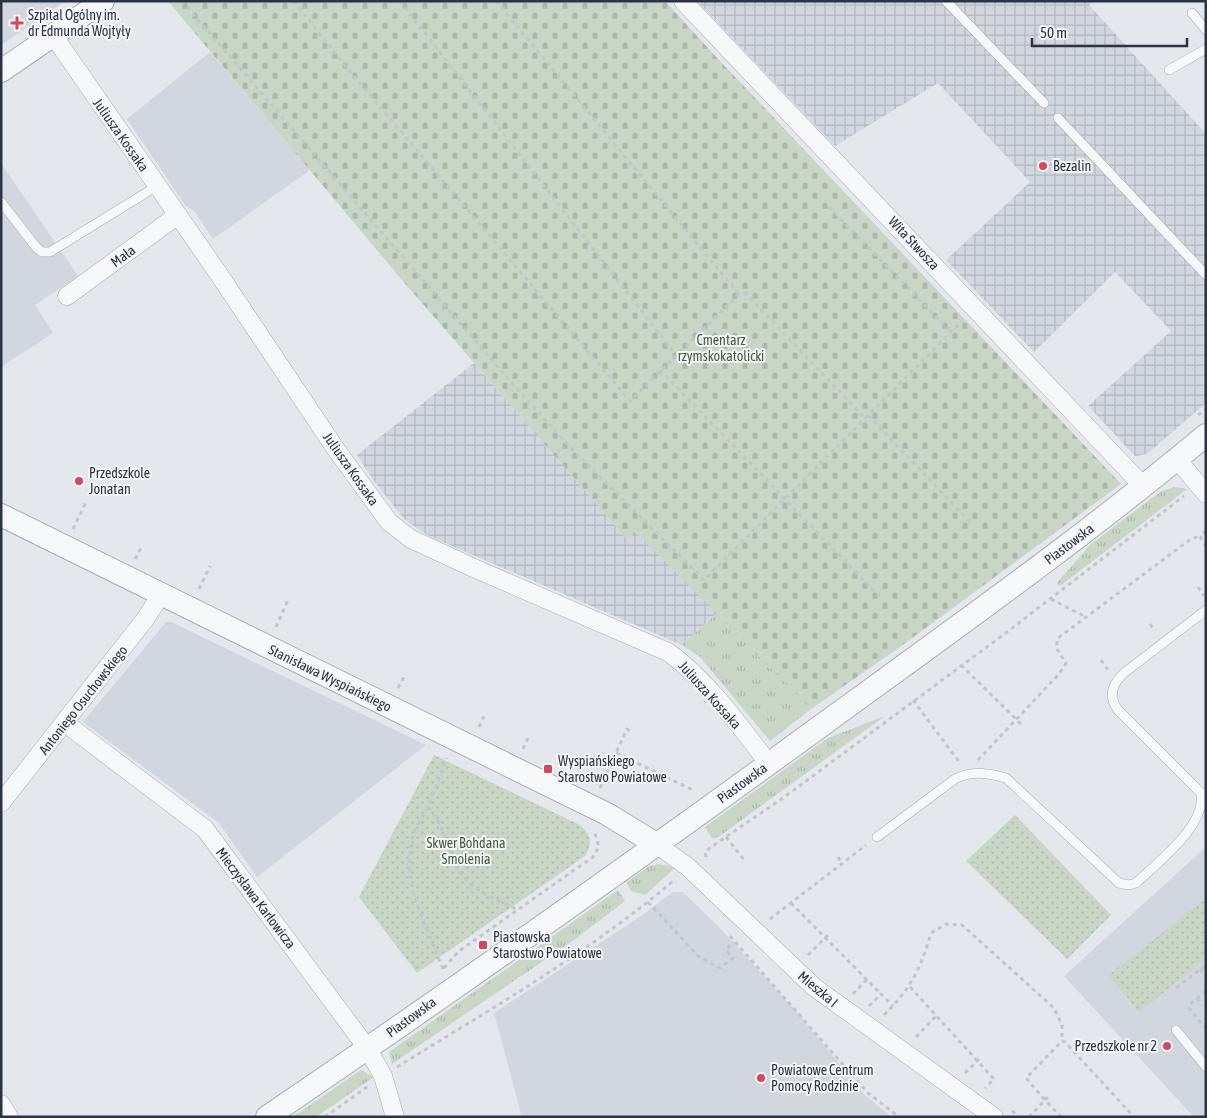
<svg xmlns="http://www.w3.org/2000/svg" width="1207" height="1118" viewBox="0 0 1207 1118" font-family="'Asap Condensed',sans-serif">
	<defs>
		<pattern id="industrial-grid" width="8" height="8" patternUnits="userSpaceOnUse" patternTransform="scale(1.25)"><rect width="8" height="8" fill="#d2d6de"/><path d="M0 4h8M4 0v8" fill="none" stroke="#b4b8c0"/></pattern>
		<pattern id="grass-tufts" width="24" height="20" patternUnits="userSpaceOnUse" patternTransform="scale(1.25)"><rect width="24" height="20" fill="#c9d6c5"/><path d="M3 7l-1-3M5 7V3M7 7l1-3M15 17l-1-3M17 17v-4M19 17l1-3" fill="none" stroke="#adb8ab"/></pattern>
		<pattern id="cemetery-stones" width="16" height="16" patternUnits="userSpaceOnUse" patternTransform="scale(1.25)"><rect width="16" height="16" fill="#c9d6c5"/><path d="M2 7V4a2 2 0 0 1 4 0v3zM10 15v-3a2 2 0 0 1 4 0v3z" fill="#adb8ab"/></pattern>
		<pattern id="park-dots" width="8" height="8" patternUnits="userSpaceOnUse" patternTransform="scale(1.25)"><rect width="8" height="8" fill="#c9d6c5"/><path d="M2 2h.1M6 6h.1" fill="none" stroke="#adb8ab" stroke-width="1.8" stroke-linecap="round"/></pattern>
	</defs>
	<rect width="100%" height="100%" fill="#e4e7ec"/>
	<g fill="#d2d6de">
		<polygon points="1,1 65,1 1,45"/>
		<polygon points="210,52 310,170 213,239 195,212 185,205 127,119"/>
		<polygon points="1,163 78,276 35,305 53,333 1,367"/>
		<polygon points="166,622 171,622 426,745 257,877 219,823 83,722"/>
		<polygon points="1206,847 1206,1117 1194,1117 1064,976"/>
		<polygon points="673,892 683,892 719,927 794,1009 866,1096 892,1117 522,1117 494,1013 641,916"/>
	</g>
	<g fill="url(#industrial-grid)">
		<polygon points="702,1 1094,1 1089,5 1206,134 1206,403 1147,454 1135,456 1088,406 1171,331 1115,272 1034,352 946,260 1030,182 938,83 835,146 699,3"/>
		<polygon points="474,363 627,539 636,532 717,613 682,645 429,536 405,520 374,481 357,455"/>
	</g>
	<g fill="url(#grass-tufts)">
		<polygon points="1174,487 1187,489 1060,586 1057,583 1090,545 1160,492"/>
		<polygon points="717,613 811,709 770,741 700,657 682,645"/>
		<polygon points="885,716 717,838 712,838 705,827 828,738"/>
		<polygon points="659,864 675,868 645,895 631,891 626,882 650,866"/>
		<polygon points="618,890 625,901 574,940 392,1064 389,1052"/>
		<polygon points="361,1070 374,1077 316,1117 293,1117"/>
	</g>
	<polygon fill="url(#cemetery-stones)" points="168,1 665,1 719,60 1121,484 900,647 811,709 636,532 627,539 402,280"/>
	<g fill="url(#park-dots)">
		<path d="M434 755 580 825C591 835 593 843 585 856L417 973 359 897Z"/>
		<polygon points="1015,815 1111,915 1067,959 966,861"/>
		<polygon points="1206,898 1206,959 1139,1012 1109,975"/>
	</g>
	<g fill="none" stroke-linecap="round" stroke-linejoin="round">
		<defs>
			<g id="service">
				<polyline points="946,1 1044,103"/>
				<polyline points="1192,13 1206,30"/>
				<polyline points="1169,70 1206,49"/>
				<polyline points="1058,118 1206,275"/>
				<polyline points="1,202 36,247 42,252 50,252 157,186"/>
				<path d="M877 837 955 779C973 770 987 773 1006 778L1119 883 1129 885 1136 883C1157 863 1207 825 1201 793L1118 710C1108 696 1112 684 1124 673L1206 610"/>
				<polyline points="1176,1030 1206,1067"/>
			</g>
			<g id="minor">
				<polyline points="683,1 1144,487"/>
				<path d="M53 35 218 273 335 448 389 522 411 539 476 569 668 652C708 681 739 725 769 764"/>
				<polyline points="67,296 178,215"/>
				<polyline points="1177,459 1206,494"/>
				<polyline points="65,723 205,829 367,1048 383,1076 395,1117"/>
				<polyline points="1,803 146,618 161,594"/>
				<polyline points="656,844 688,867 814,987 994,1117"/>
				<polyline points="1,1104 9,1117"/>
			</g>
			<g id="tertiary">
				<polyline points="1,71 103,1"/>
				<polyline points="1,515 607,814 656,844"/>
				<path d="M267 1117C457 988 644 855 829 720 957 627 1085 536 1206 435"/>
			</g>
		</defs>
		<use href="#service" stroke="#a9aeb7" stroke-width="10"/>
		<use href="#minor" stroke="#a9aeb7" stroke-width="19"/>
		<use href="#tertiary" stroke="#a9aeb7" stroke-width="24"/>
		<g stroke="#c2c5cb" stroke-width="3" stroke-dasharray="4 4" stroke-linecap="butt">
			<polyline points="182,1 517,389 572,449 704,580 962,321"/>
			<polyline points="294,1 342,62 630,401 739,294 745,293 865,418"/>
			<polyline points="400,1 676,355"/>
			<polyline points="496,1 739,294"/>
			<polyline points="829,207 951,332"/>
			<polyline points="660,370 880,597"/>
			<polyline points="868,415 971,523"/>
			<polyline points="1198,415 1206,409"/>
			<polyline points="73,529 86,502"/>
			<polyline points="1206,531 1200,536 1206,547"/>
			<polyline points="135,559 142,546"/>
			<polyline points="1198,587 1204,596"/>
			<polyline points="199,589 210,566"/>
			<polyline points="1051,599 1086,617"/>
			<polyline points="1150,624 1155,631"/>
			<polyline points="276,627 288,600"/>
			<polyline points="1101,660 1108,670"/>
			<polyline points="961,665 1021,724"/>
			<polyline points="398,688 404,677"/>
			<polyline points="913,700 960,763"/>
			<polyline points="479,727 484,716"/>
			<polyline points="523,749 528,738"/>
			<polyline points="616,753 695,791"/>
			<polyline points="978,760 1059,674 1066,663 1056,648 1058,638 1191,539 1200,536"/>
			<polyline points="600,788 627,729 630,731"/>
			<path d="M428 807C445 827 446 847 458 869 469 890 498 900 518 910"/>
			<polyline points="726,837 745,861"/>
			<polyline points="706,857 705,852 711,847 783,798 1003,635 1184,496"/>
			<polyline points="838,857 842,863"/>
			<polyline points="648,902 698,956 720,968 733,958 726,950 734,942"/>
			<polyline points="791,903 881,994"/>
			<polyline points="770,919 866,845"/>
			<polyline points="730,936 868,1093 899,1117"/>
			<polyline points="808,955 828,935"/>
			<polyline points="444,968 459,951 593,857 599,847 595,833"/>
			<polyline points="443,969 414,898 409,865 413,834 428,807 447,758"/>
			<polyline points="1200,969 1206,976"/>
			<polyline points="910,987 994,1079 985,1088"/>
			<polyline points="1176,988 1206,965"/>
			<polyline points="1206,991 1190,1004 1189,1008 1206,1029"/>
			<polyline points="853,994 869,977"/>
			<polyline points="1197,998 1202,1005"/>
			<polyline points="869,1006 881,994 893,1006"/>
			<path d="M884 1015C911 988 920 970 931 933L946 924 962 925 1054 1008 1062 1025V1041"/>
			<polyline points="916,1037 936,1016"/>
			<path d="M397 1067C491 1009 588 953 672 882L676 884"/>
			<polyline points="965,1073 979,1059"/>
			<polyline points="1048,1097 1045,1100 1061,1117"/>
			<polyline points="1012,1111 1019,1117"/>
			<polyline points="325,1117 367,1087"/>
			<polyline points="1029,1117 1045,1100 1026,1078 1062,1041 1065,1042 1134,1117"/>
		</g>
		<use href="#service" stroke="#f7f8fa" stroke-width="9"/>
		<use href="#minor" stroke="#f7f8fa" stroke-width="18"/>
		<use href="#tertiary" stroke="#f7f8fa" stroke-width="22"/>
	</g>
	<g fill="#d1495b" stroke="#f4f6f9" stroke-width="2">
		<path d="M14.5 15.5h5v5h5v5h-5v5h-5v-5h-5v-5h5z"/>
		<circle cx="1043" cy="166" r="5"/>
		<circle cx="79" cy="481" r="5"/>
		<rect x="543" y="764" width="10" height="10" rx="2.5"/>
		<rect x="478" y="940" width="10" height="10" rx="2.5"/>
		<circle cx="1167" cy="1046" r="5"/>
		<circle cx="761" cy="1078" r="5"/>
	</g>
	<g text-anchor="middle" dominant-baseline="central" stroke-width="4" stroke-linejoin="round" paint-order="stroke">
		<g font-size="14" fill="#2b3445" stroke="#f4f6f9" text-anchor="start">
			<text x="28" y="15">Szpital Ogólny im.<tspan x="28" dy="16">dr Edmunda Wojtyły</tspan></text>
			<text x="1053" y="166">Bezalin</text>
			<text x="89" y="473">Przedszkole<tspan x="89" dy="16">Jonatan</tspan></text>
			<text x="558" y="761">Wyspiańskiego<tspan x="558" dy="16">Starostwo Powiatowe</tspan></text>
			<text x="493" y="937">Piastowska<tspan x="493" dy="16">Starostwo Powiatowe</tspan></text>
			<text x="1157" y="1046" text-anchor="end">Przedszkole nr 2</text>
			<text x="771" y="1070">Powiatowe Centrum<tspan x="771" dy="16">Pomocy Rodzinie</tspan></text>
		</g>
		<g font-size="14" fill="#2b3445" stroke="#f4f6f9">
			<text transform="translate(121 135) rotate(55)">Juliusza Kossaka</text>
			<text transform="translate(914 243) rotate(47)">Wita Stwosza</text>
			<text transform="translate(123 256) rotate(-36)">Mała</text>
			<text transform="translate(351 469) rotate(55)">Juliusza Kossaka</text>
			<text transform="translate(1069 544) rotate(-37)">Piastowska</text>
			<text transform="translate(330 678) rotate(26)">Stanisława Wyspiańskiego</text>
			<text transform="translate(710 695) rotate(48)">Juliusza Kossaka</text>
			<text transform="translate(83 700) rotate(-52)">Antoniego Osuchowskiego</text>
			<text transform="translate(742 783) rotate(-36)">Piastowska</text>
			<text transform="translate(256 898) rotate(53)">Mieczysława Karłowicza</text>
			<text transform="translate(818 989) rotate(40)">Mieszka I</text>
			<text transform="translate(411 1017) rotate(-36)">Piastowska</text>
		</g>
		<g font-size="14" fill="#3f6138" stroke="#f4f6f9">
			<text x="721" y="340">Cmentarz<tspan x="721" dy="16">rzymskokatolicki</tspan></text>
			<text x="466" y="843">Skwer Bohdana<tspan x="466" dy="16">Smolenia</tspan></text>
		</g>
	</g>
	<rect width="1207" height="1118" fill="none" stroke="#2b3445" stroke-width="5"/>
	<path d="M1032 38v8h155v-8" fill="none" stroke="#2b3445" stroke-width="2.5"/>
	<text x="1040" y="38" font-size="15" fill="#2b3445" stroke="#f4f6f9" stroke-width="4" paint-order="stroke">50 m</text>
</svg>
